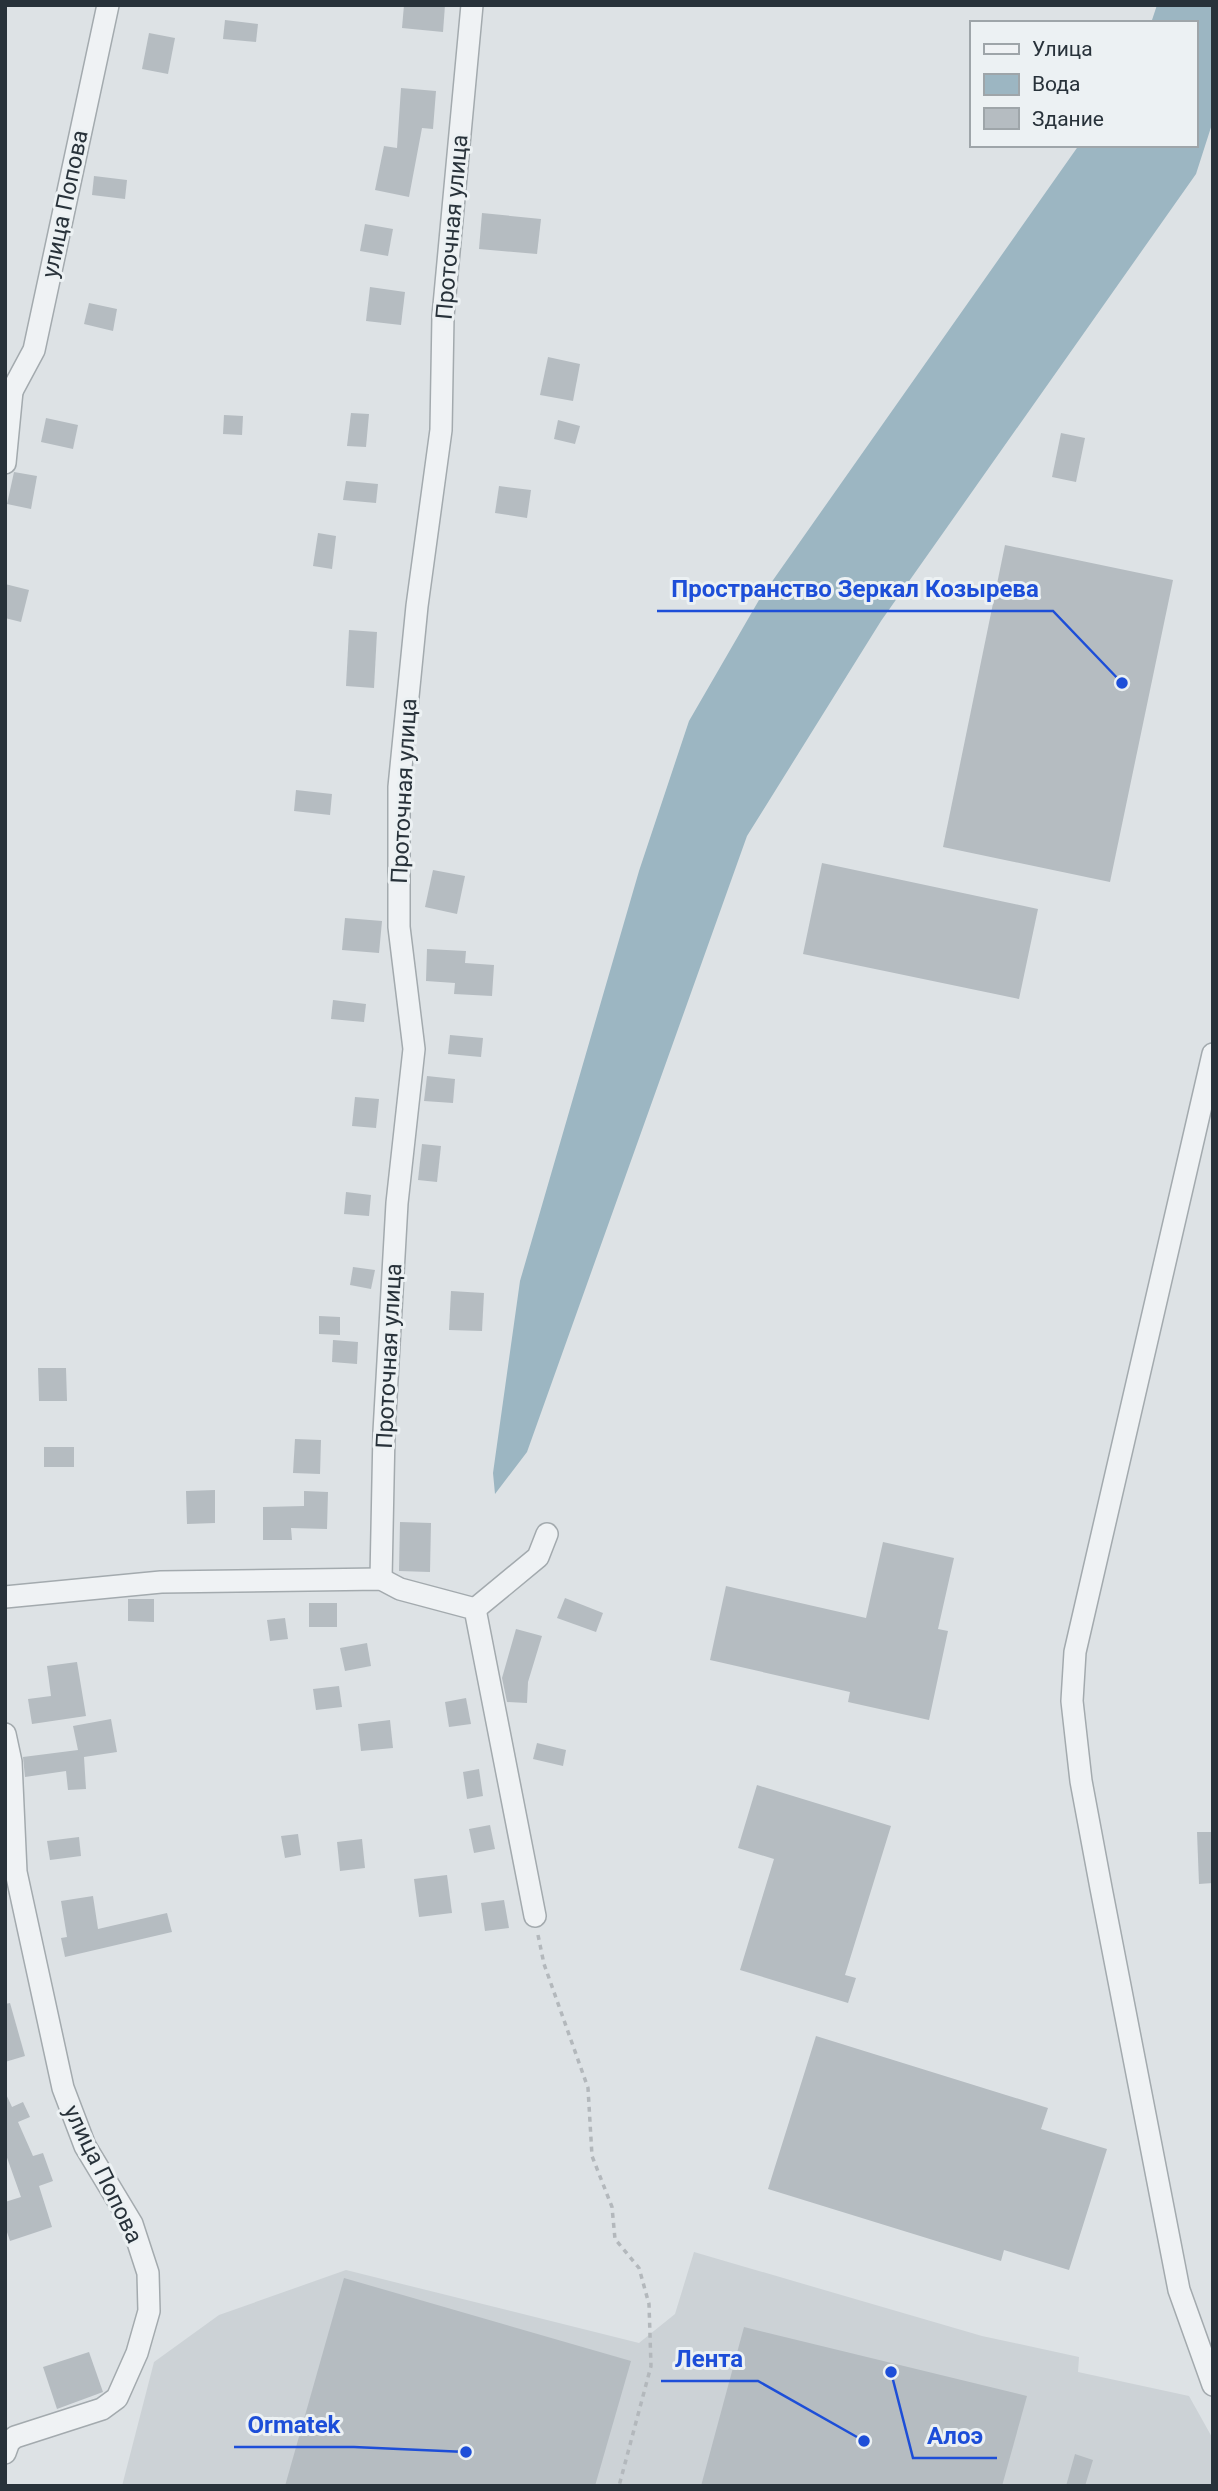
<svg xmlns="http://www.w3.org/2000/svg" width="1218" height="2491" viewBox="0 0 1218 2491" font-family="Roboto,sans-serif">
	<rect width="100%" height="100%" fill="#dde2e5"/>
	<polygon fill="#ccd2d6" points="694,2252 982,2336 1079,2357 1078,2372 1189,2396 1213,2439 1213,2486 122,2486 154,2362 219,2315 346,2270 639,2343 675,2314"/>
	<polygon fill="#9cb6c2" points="1157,5 1213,5 1213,121 1196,174 881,621 747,836 527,1452 495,1494 493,1473 520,1281 639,871 689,721 759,600 1079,145 1195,145 1195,23 1151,23"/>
	<g fill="#b5bcc1">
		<polygon points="404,5 445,5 443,32 402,28"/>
		<polygon points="225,20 258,24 256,42 223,39"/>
		<polygon points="149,33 175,38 168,74 142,69"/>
		<polygon points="401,88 436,91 433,129 422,128 409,197 375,190 384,146 397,148"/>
		<polygon points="94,176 127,180 125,199 92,195"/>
		<polygon points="482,213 541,219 537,254 479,249"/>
		<polygon points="365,224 393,229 388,256 360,251"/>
		<polygon points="370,287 405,292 401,325 366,321"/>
		<polygon points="89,303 117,309 113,331 84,324"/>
		<polygon points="548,357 580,364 573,401 540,395"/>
		<polygon points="351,413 369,414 366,447 347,446"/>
		<polygon points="224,415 243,416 242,435 223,434"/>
		<polygon points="46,418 78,425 73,449 41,442"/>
		<polygon points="558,420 580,426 575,444 554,439"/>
		<polygon points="1061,433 1085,438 1076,482 1052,477"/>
		<polygon points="14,472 37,476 31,509 7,504"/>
		<polygon points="346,481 378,484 376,503 343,500"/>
		<polygon points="499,486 531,490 527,518 495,513"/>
		<polygon points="318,533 336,536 332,569 313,566"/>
		<polygon points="1005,545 1173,580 1110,882 943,847"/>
		<polygon points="5,584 29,590 21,622 5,618"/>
		<polygon points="349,630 377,632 374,688 346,686"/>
		<polygon points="296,790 332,794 330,815 294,811"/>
		<polygon points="822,863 1038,909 1019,999 803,954"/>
		<polygon points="433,870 465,876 457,914 425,907"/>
		<polygon points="345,918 382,921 379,953 342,950"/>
		<polygon points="427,949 466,951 465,963 494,965 492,996 454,994 455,983 426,981"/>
		<polygon points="333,1000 366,1004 364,1022 331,1019"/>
		<polygon points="450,1035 483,1038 481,1057 448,1054"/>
		<polygon points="427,1076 455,1079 453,1103 424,1101"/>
		<polygon points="355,1097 379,1099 376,1128 352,1126"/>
		<polygon points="422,1144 441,1146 437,1182 418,1180"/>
		<polygon points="346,1192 371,1195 369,1216 344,1214"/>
		<polygon points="353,1267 375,1270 371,1289 350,1285"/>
		<polygon points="451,1291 484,1293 482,1331 449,1330"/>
		<polygon points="319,1316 340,1317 340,1335 319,1334"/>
		<polygon points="333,1340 358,1342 357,1364 332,1362"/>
		<polygon points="38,1368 66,1368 67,1401 39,1401"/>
		<polygon points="295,1439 321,1440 320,1474 293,1473"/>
		<rect x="44" y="1447" width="30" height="20"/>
		<polygon points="215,1490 215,1523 187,1524 186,1491"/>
		<polygon points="304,1491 328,1492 327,1529 291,1528 292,1540 263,1540 263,1507 304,1506"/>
		<polygon points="400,1522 431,1523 430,1572 399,1571"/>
		<polygon points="883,1542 954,1558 938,1629 948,1631 929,1720 848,1702 850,1692 710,1660 726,1586 866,1618"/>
		<polygon points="565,1598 603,1613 596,1632 557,1618"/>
		<polygon points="128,1599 154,1599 154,1622 128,1621"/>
		<rect x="309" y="1603" width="28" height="24"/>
		<polygon points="285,1618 288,1639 270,1641 267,1620"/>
		<polygon points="516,1629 542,1636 528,1682 527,1703 507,1702 502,1678"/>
		<polygon points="367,1643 371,1666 345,1671 340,1648"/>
		<polygon points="77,1662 86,1716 32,1724 28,1699 51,1696 47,1666"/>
		<polygon points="339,1686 342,1707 316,1710 313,1689"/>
		<polygon points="466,1698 471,1724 449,1727 445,1702"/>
		<polygon points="111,1719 117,1752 84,1757 86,1789 68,1790 66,1771 25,1777 23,1757 78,1750 73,1726"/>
		<polygon points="390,1720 393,1748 361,1751 358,1724"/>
		<polygon points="537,1743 566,1750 563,1766 533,1759"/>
		<polygon points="479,1769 483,1796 467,1799 463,1772"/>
		<polygon points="757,1785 891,1826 845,1975 856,1978 848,2003 740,1970 774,1859 738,1848"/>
		<polygon points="490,1825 495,1849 474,1853 469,1829"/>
		<polygon points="1197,1832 1213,1832 1213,1883 1199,1884"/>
		<polygon points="298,1834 301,1855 285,1858 281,1836"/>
		<polygon points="79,1837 81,1856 50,1860 47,1841"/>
		<polygon points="362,1839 365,1868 340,1871 337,1842"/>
		<polygon points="447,1875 452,1913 419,1917 414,1879"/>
		<polygon points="93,1896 98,1929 167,1913 172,1932 65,1957 61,1938 67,1937 61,1901"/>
		<polygon points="504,1900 509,1928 485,1931 481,1903"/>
		<polygon points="10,2003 25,2056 5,2062 5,2004"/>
		<polygon points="816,2036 1048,2108 1041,2129 1107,2149 1069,2270 1004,2250 1001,2261 768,2189"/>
		<polygon points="5,2092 12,2107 23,2102 30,2117 18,2122 33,2156 43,2153 53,2181 39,2186 52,2227 10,2241 5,2226 5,2202 21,2197 5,2152"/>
		<polygon points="344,2278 631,2361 595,2486 285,2486"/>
		<polygon points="744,2327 1027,2396 1002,2486 701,2486"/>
		<polygon points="89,2352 103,2392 57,2409 43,2367"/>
		<polygon points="1075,2454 1093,2460 1085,2486 1066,2486"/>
	</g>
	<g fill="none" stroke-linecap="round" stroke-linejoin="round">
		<defs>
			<g id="minor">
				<polyline points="5,394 12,391 34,350 108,5"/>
				<polyline points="5,463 12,391"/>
				<polyline points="1213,1054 1075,1652 1072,1701 1081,1781 1101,1888 1179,2290 1213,2385"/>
				<polyline points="381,1579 384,1432 397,1203 414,1049 399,927 399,787 417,606 441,430 443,316 472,5"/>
				<polyline points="5,1597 161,1582 381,1579 400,1589 475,1609 535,1916"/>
				<polyline points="475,1609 538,1557 547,1534"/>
				<polyline points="5,1734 11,1762 16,1872 63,2088 85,2146 132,2224 148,2273 149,2311 137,2353 117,2398 102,2409 15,2437 9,2442 5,2453"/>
			</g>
		</defs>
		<use href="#minor" stroke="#a3aaae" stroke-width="24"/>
		<polyline stroke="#b3b8bc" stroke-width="3.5" stroke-dasharray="5 5" stroke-linecap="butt" points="538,1935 544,1964 588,2088 592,2156 612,2207 615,2239 639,2268 649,2304 651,2366 619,2486"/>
		<use href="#minor" stroke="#eff2f4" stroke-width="21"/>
	</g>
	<g text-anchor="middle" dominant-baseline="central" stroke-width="6" stroke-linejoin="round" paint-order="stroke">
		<g font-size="23" fill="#28323a" stroke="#ecf1f3">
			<text transform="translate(65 204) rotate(-78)">улица Попова</text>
			<text transform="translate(452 227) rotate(-85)">Проточная улица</text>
			<text transform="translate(404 791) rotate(-87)">Проточная улица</text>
			<text transform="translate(389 1356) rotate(-87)">Проточная улица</text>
			<text transform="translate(103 2174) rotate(64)">улица Попова</text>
		</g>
	</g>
	<path fill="none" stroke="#1d4ed8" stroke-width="2.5" d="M1122 683L1053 611H657M864 2441L758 2381H661M466 2452L354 2447H234M891 2372L913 2458H997"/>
	<g fill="#1d4ed8" stroke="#ecf1f3" stroke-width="2.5">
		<circle cx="1122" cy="683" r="7"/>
		<circle cx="864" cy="2441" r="7"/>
		<circle cx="466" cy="2452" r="7"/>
		<circle cx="891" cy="2372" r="7"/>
	</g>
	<g font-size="24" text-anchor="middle" font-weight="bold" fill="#1d4ed8" stroke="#ecf1f3" stroke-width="6" stroke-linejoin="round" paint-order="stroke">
		<text x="855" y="597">Пространство Зеркал Козырева</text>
		<text x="709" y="2367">Лента</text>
		<text x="294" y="2433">Ormatek</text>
		<text x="955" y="2444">Алоэ</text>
	</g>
	<rect width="1218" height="2491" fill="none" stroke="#28323a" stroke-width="14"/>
	<rect x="970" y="21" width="228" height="126" fill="#ecf1f3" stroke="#9ea5a9" stroke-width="2"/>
	<rect x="984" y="44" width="35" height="10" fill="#eff2f4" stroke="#9ea5a9" stroke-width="2"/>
	<text x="1032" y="56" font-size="21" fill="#28323a">Улица</text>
	<rect x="984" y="74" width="35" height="21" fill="#9cb6c2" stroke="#9ea5a9" stroke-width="2"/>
	<text x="1032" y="91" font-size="21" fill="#28323a">Вода</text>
	<rect x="984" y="108" width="35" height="21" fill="#b5bcc1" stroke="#9ea5a9" stroke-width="2"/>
	<text x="1032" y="126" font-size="21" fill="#28323a">Здание</text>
</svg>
